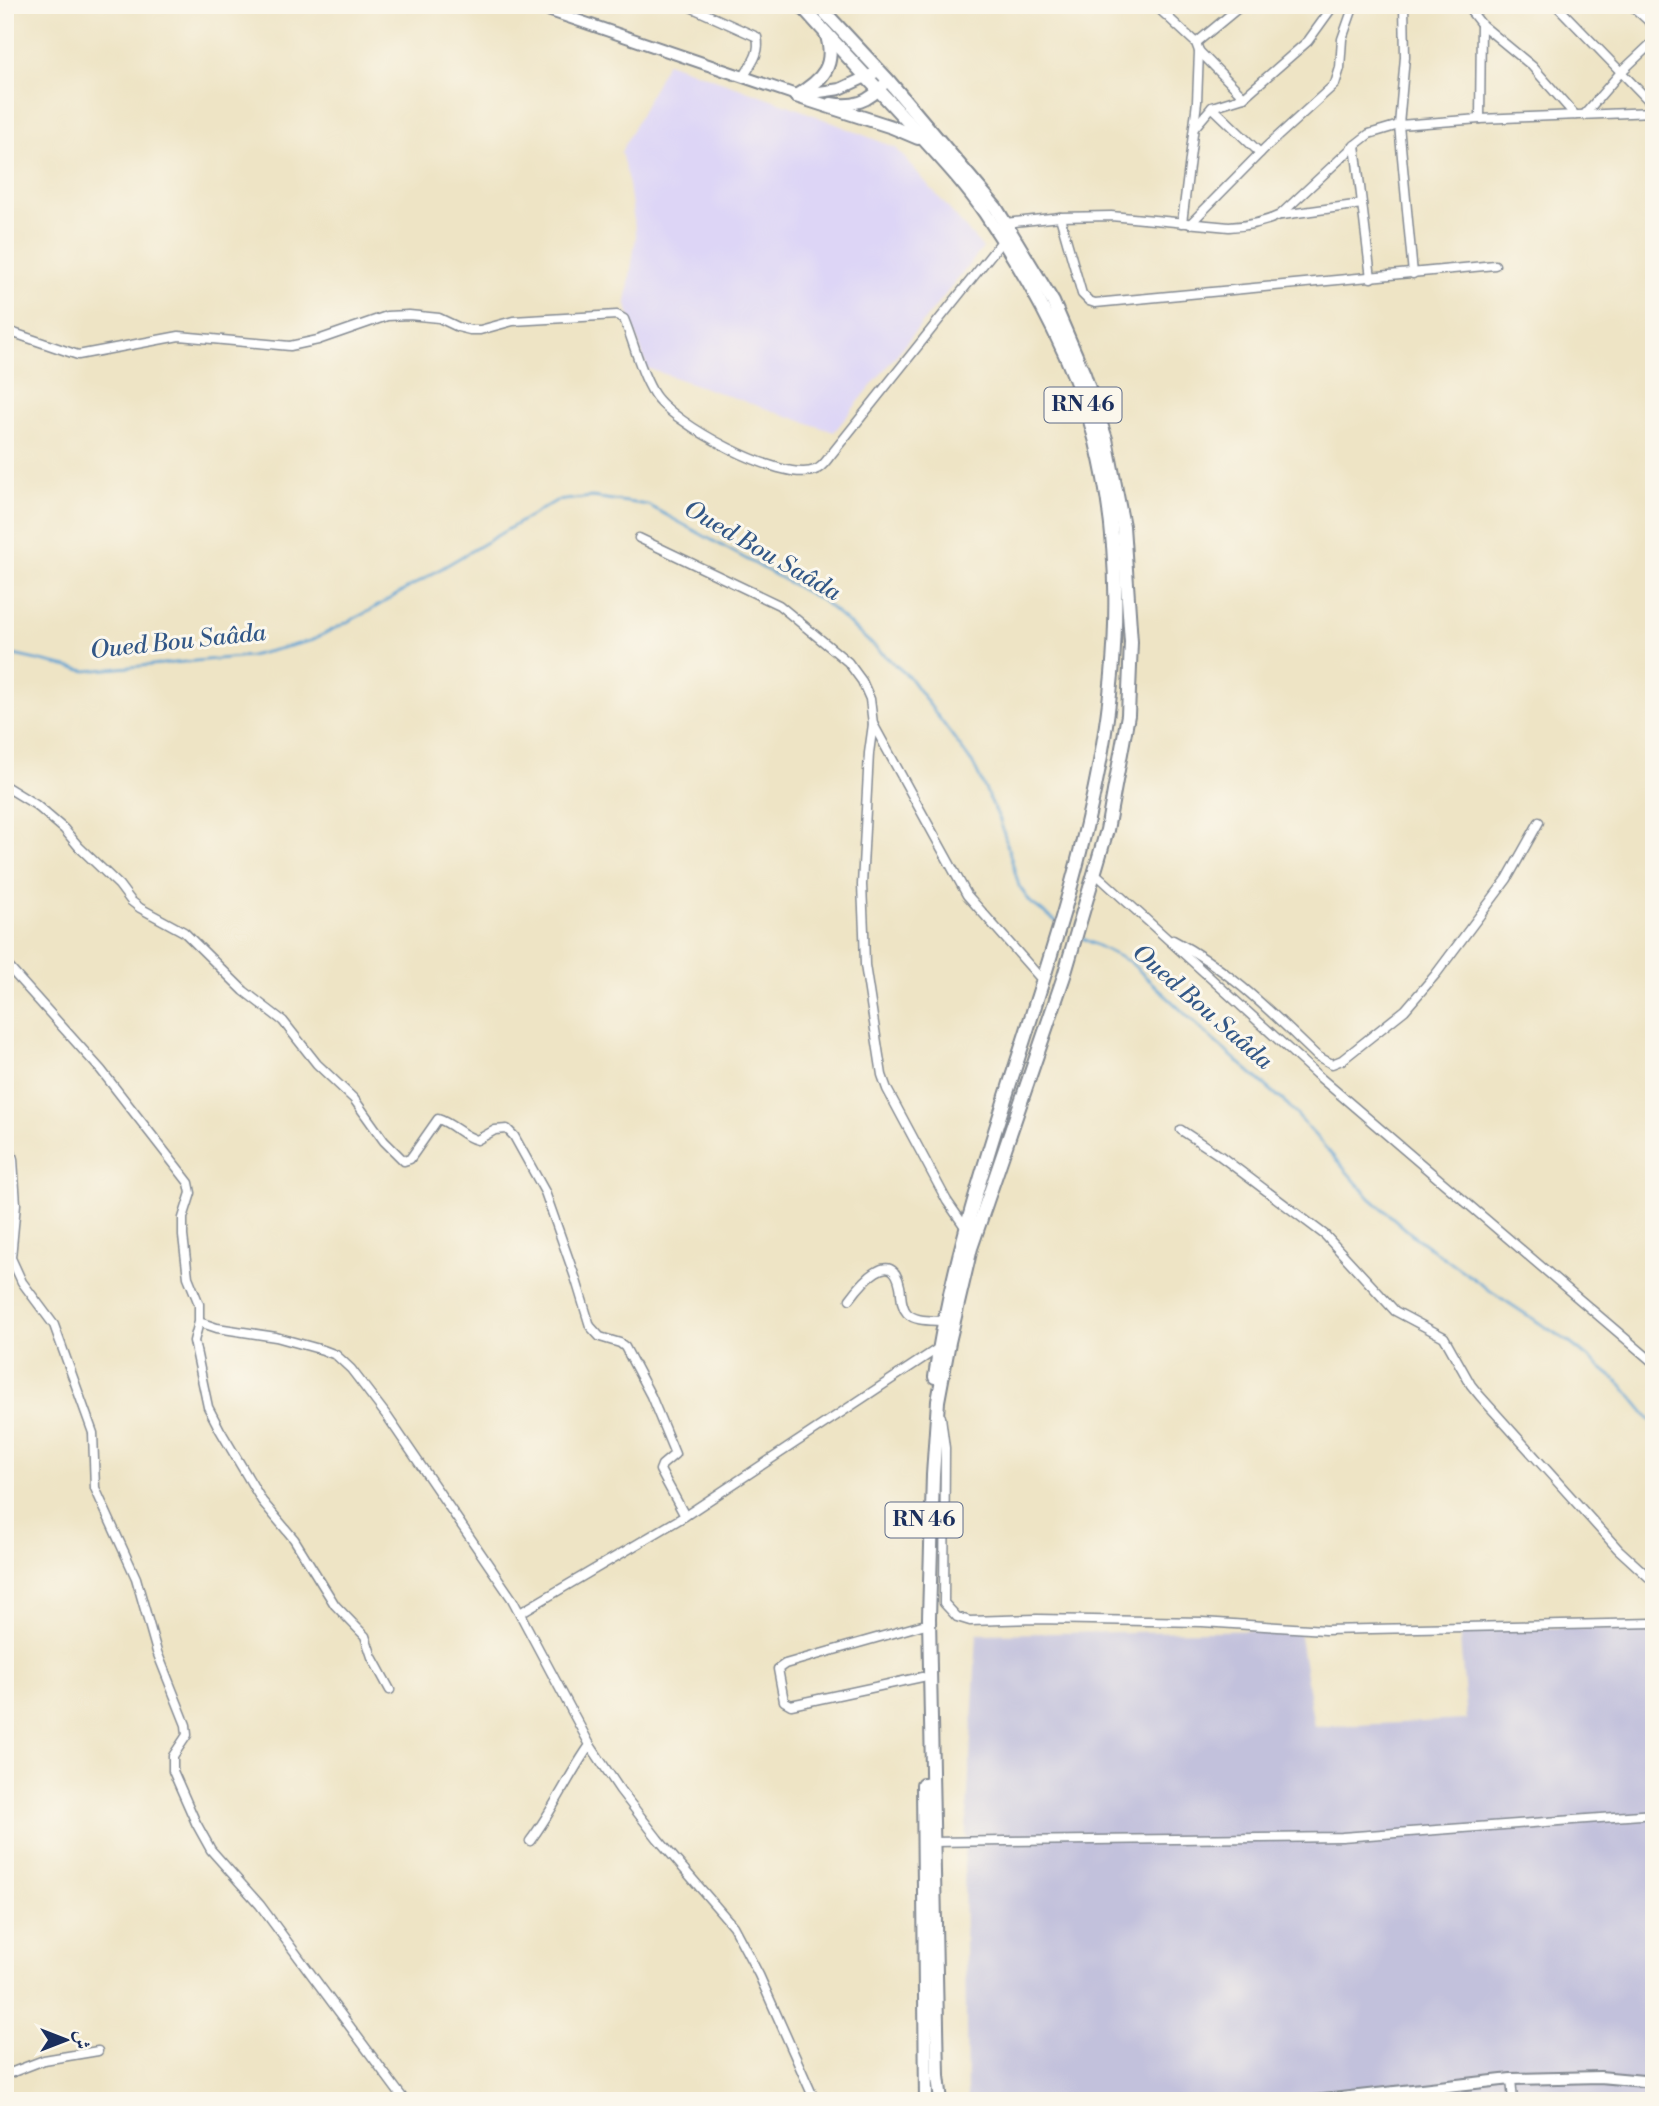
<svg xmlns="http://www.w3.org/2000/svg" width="1659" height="2106" viewBox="0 0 1659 2106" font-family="'Libre Bodoni',Amiri,serif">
	<rect width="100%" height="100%" fill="#fbf7ec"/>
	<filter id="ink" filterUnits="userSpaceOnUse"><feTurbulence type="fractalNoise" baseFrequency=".0143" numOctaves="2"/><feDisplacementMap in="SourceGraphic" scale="14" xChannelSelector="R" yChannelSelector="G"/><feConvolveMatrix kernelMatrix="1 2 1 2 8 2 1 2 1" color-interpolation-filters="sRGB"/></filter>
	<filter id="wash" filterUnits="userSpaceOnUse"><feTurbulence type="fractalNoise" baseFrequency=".00686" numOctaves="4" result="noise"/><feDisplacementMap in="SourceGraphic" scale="28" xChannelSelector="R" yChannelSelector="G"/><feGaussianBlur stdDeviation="1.57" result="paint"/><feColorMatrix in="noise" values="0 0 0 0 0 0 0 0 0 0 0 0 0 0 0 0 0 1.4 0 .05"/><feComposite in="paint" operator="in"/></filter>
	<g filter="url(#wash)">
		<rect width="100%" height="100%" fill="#eee4c5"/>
		<polygon fill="#ddd5f6" points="667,62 796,108 896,148 983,248 834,432 647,368 626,303 636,236 629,185 621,152"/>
		<polygon fill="#c2c1dc" points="1459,1628 1654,1628 1654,2101 967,2101 964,1866 977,1634 1299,1630 1314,1727 1467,1720"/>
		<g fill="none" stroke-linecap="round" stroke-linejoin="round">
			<g stroke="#5ea2d3" stroke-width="2.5">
				<polyline points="5,653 86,671 250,656 310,641 369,611 556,501 592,497 648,505 824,602 909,677 973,764 1000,820 1019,886 1031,903 1057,922"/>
				<polyline points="1080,937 1130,962 1214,1041 1288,1105 1370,1198 1415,1237 1492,1292 1570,1343 1621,1384 1654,1424"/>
			</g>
		</g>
	</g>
	<g filter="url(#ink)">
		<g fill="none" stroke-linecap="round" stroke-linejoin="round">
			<defs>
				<g id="street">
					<path d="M686 5 757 37C761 52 752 63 744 76"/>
					<polyline points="1155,5 1196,43 1199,51 1197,102 1182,223"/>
					<polyline points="1404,5 1405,57 1399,125 1413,274"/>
					<polyline points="1466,5 1481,24 1532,66 1575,115"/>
					<polyline points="1556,5 1654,106"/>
					<polyline points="1631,5 1654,26"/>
					<polyline points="1196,43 1242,5"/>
					<polyline points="1199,51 1244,97"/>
					<polyline points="1212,107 1260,153"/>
					<polyline points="1584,115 1621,72 1654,41"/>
					<polyline points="1480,119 1481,24"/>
					<polyline points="1195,127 1212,107 1244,97 1308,41 1334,5"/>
					<polyline points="1355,145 1371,278"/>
					<polyline points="1282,215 1362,204"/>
					<polyline points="1060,217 1082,294 1089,301 1095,303 1495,265"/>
					<path d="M1005 223 1060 217 1111 216 1229 227C1248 226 1263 223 1280 215L1355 145 1369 134 1399 125 1480 119 1654 112"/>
					<polyline points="1190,224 1265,148 1335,84 1340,68 1342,39 1354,5"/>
					<path d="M5 330 78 355 179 336 290 346 318 340 387 316 409 315 439 318 458 327 470 330H480L513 321 617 315 624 319C634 343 640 372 654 394 673 424 781 483 815 470 822 468 826 461 830 456L1002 241"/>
					<polyline points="639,538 779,605 848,662 862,681 870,699 873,724 869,753 862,885 864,932 865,965 882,1075 887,1089 947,1201 965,1227"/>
					<polyline points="873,724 967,895 1043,981"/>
					<path d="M5 786 36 805 64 829 79 847 119 885 131 901 140 908 184 932 244 991 283 1021 317 1064 354 1099 384 1141 404 1161 410 1159 438 1119C452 1123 462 1136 477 1140L495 1130 507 1129 514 1136 545 1192 576 1280 590 1326 600 1337 620 1343 625 1347 651 1396 675 1454 662 1465 660 1470 685 1516"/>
					<polyline points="1095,873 1316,1074 1654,1363"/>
					<path d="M1173 940C1229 969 1272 1013 1317 1056L1332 1064 1342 1060 1405 1010 1436 974 1507 879 1539 822"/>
					<polyline points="5,963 101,1070 189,1183 191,1193 183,1218 183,1236 188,1277 199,1304 199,1322 194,1341 208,1407 220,1430 262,1501 294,1539 335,1605 365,1636 372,1657 390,1690"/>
					<polyline points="1181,1130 1219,1155 1325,1235 1395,1311 1444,1337 1471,1385 1480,1396 1618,1549 1654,1582"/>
					<polyline points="5,1132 13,1159 16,1204 11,1258 22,1282 54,1325 93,1433 95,1488 136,1578 157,1652 186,1725 187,1735 173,1756 173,1771 196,1823 211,1850 260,1905 405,2101"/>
					<path d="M850 1299C861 1284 892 1246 900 1286 902 1295 900 1305 907 1313 915 1322 932 1320 944 1321"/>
					<path d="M199 1322 217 1328 276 1337 323 1350 336 1355 351 1369 387 1416 512 1599 590 1745C568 1776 553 1811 530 1841"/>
					<polyline points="941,1417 945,1448 944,1603 957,1617 970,1621 1037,1619 1202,1622 1325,1630 1654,1623"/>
					<polyline points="520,1613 685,1516 940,1347"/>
					<polyline points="922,1625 785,1664 778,1669 784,1701 791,1705 922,1677"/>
					<polyline points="590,1745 620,1790 658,1839 733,1926 759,1975 815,2101"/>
					<polyline points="931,1842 1342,1837 1654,1814"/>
					<polyline points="5,2075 44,2060 98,2051"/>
					<polyline points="1511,2079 1513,2101"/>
				</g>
				<g id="secondary">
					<polyline points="533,5 802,97"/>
					<polyline points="799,95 840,89 879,71"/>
					<path d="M831 103C854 107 869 102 884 84"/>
					<polyline points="1314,2101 1511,2079 1600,2077 1654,2082"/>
				</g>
				<g id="primary">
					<path d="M801 5C842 52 886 97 928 144 948 166 968 188 985 213 1032 283 1075 360 1096 442 1151 662 1078 872 1011 1080 980 1178 949 1275 935 1377"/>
					<polyline points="818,5 888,80 996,208 1053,302 1084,374 1106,439 1123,526 1131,642 1128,715 1107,830 1064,976 971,1248 949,1342 938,1401 933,1475 929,1618 938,2076 941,2101"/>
					<polyline points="796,96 892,127 918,138"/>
					<path d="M796 96C823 80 837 65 826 33"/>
					<polyline points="923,1784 926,2101"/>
				</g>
			</defs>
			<use href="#street" stroke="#848a92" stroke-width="11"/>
			<use href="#secondary" stroke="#848a92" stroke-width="14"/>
			<use href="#primary" stroke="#848a92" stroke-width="16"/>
			<use href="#street" stroke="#fff" stroke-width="8"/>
			<use href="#secondary" stroke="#fff" stroke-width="10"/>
			<use href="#primary" stroke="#fff" stroke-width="12"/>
		</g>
	</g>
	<g text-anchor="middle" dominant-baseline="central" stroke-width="6" stroke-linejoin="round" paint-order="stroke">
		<g fill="#fbf7ec" stroke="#5e6b89" stroke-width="2">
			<rect x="1044.5" y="387.5" width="77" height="35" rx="5"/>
			<rect x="885.5" y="1502.5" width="77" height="35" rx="5"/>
		</g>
		<g font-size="21" font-weight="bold" fill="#1b2f5e">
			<text x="1083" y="405">RN 46</text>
			<text x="924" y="1520">RN 46</text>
		</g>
		<g font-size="24" font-style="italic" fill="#325787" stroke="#fbf7ec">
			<text transform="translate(762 551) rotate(30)">Oued Bou Saâda</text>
			<text transform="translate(178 642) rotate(-6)">Oued Bou Saâda</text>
			<text transform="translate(1202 1007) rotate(41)">Oued Bou Saâda</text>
		</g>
	</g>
	<rect width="1659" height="2106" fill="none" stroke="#fbf7ec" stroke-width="28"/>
	<g transform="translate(66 2040) rotate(90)" stroke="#fbf7ec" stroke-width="5" paint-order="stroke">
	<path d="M0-5L12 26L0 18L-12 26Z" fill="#1b2f5e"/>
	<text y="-10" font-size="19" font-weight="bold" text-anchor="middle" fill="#1b2f5e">ش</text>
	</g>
</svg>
